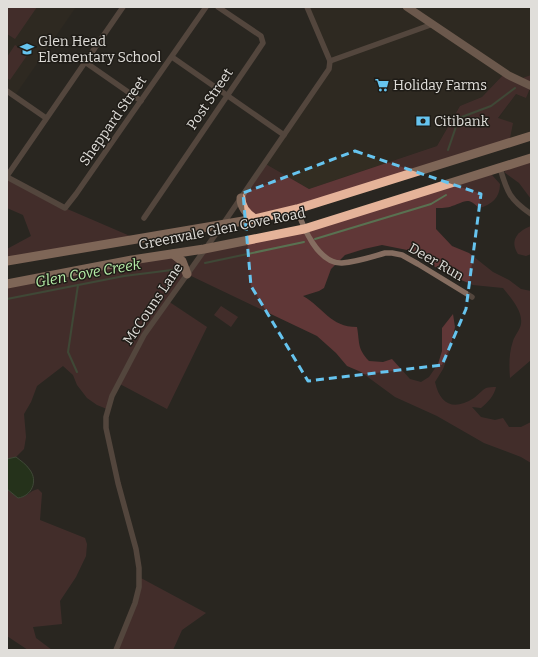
<svg xmlns="http://www.w3.org/2000/svg" width="538" height="657" viewBox="0 0 538 657" font-family="Bitter,serif">
	<rect width="100%" height="100%" fill="#292621"/>
	<g fill="#332d22">
		<polygon points="7,7 76,7 14,97 7,91"/>
		<polygon points="307,7 531,7 531,75 517,81 505,73 482,97 460,106 437,146 309,189 264,163 329,69 330,61"/>
		<polygon points="531,86 531,136 509,143 498,119 516,94 526,98"/>
	</g>
	<g fill="#603737">
		<polygon points="7,7 37,7 15,39 7,34"/>
		<polygon points="15,45 28,54 10,80 7,78 7,57"/>
		<polygon points="505,73 517,80 531,75 531,86 526,98 516,94 498,118 513,123 509,143 255,219 240,200 264,163 309,189 437,146 460,106 482,97"/>
		<polygon points="531,160 531,199 519,183 504,172 509,168"/>
		<path d="M487 174 492 175 500 184C500 198 491 205 479 208 467 196 465 202 452 206 448 208 441 208 436 208V229L452 246 469 253 493 272 509 280 521 289 531 291V360L510 378C509 365 509 353 513 341 515 335 520 330 521 324 523 311 511 298 503 288L473 285 447 274 407 250 382 245 364 249 345 255 331 269 324 288 319 291 303 296C324 308 330 327 357 327 360 344 357 348 369 361L383 362 392 359 410 379 421 382 429 377 438 364 442 351V328L453 314 455 327 449 353 443 369 435 382C440 405 454 411 474 398 478 395 482 390 486 388 489 387 493 387 496 387 494 396 488 402 481 408L472 407 481 417 495 420 503 418 509 427H521L531 422V463L521 457 484 443 437 416 395 397 361 372 347 366 336 353 317 336 187 274 168 301 207 327 167 409 118 383 107 409 97 405 87 398 77 385 73 375 63 366 37 386 31 402 24 414 26 437 24 449 16 457 7 459V284L173 254 187 273 204 249 274 235Z"/>
		<polygon points="7,177 65,208 137,239 7,261 7,249 31,236 23,215 7,208"/>
		<path d="M531 226V254L526 256 518 254C509 240 518 231 531 226Z"/>
		<polygon points="221,306 238,317 231,327 214,315"/>
		<path d="M7 489 18 498C28 497 29 491 38 489L42 493 40 520 85 538 87 544 86 556 76 577 60 601 62 624 33 627 36 638 52 650H28L7 636Z"/>
		<polygon points="139,577 206,613 182,630 173,650 116,650 130,618"/>
	</g>
	<path fill="#1f4216" stroke="#597151" d="M16 457C21 461 26 464 30 470 38 481 32 496 18 498L7 489V459Z"/>
	<g fill="none" stroke-linecap="round" stroke-linejoin="round">
		<g stroke="#597151" stroke-width="2">
			<polyline points="448,150 459,118 491,106 515,88"/>
			<polyline points="315,239 431,204 446,195"/>
			<polyline points="205,263 304,242"/>
			<polyline points="7,299 124,276 172,270"/>
			<polyline points="77,372 68,352 78,285"/>
		</g>
		<g stroke="#856d60" stroke-width="5.5">
			<polyline points="307,7 330,61"/>
			<polyline points="172,57 284,135"/>
			<polyline points="330,61 433,24"/>
			<polyline points="85,62 141,101"/>
			<polyline points="7,91 46,118"/>
			<path d="M500 168C507 192 510 200 531 214"/>
			<polyline points="7,176 123,7"/>
			<polyline points="7,177 65,208 76,194 206,7"/>
			<path d="M297 209C303 227 318 264 342 263 357 262 371 257 385 253H392L402 255 418 264 472 297"/>
			<polyline points="144,218 263,43 261,36 218,7"/>
			<polyline points="116,650 135,603 139,587 139,568 136,549 118,483 106,428 106,417 112,396 144,335 223,224 329,69 330,61"/>
		</g>
		<polyline stroke="#bb9580" stroke-width="8" points="407,7 508,75 531,86"/>
		<g stroke="#e5b399" stroke-width="9">
			<path d="M241 198C241 208 247 214 255 219"/>
			<polyline points="173,254 182,261 187,274"/>
			<polyline points="7,261 255,219 297,209 531,136"/>
			<polyline points="7,284 132,260 204,249 304,229 531,158"/>
		</g>
	</g>
	<path d="M0 0H538V657H0ZM355 151 481 194 466 309 442 365 308 381 251 286 243 193Z" fill="#292621" fill-opacity=".55" fill-rule="evenodd"/>
	<path fill="none" stroke="#66c4ef" stroke-width="3" stroke-dasharray="8 5" stroke-linejoin="round" d="M355 151 481 194 466 309 442 365 308 381 251 286 243 193Z"/>
	<defs>
		<symbol id="school-bare" viewBox="-9 -9 18 18"><path d="M0-5L7-2L0 1L-7-2ZM-4 1L0 2.5L4 1V4Q0 6-4 4Z" fill="#66c4ef" stroke="#1f1c17" stroke-width="2.5" paint-order="stroke"/></symbol>
		<symbol id="supermarket-bare" viewBox="-9 -9 18 18"><path d="M-6-5.5h2.5l.6 2H6L4.5 2H-2.5L-4.4-4H-6ZM-1.5 3.2a1.3 1.3 0 1 0 .1 0ZM3 3.2a1.3 1.3 0 1 0 .1 0Z" fill="#66c4ef" stroke="#1f1c17" stroke-width="2.5" paint-order="stroke"/></symbol>
		<symbol id="bank-bare" viewBox="-9 -9 18 18"><path d="M-6-4H6V4H-6ZM0-2.3a2.3 2.3 0 1 0 0 4.6a2.3 2.3 0 1 0 0-4.6Z" fill="#66c4ef" stroke="#1f1c17" stroke-width="2.5" paint-order="stroke"/></symbol>
	</defs>
	<g fill-rule="evenodd">
		<use href="#school-bare" x="17" y="39" width="20" height="20"/>
		<use href="#supermarket-bare" x="372" y="75" width="20" height="20"/>
		<use href="#bank-bare" x="413" y="111" width="20" height="20"/>
	</g>
	<g text-anchor="middle" dominant-baseline="central" stroke-width="3" stroke-linejoin="round" paint-order="stroke">
		<g font-size="14" fill="#e0deda" stroke="#1f1c17" text-anchor="start">
			<text x="38" y="41">Glen Head<tspan x="38" dy="16">Elementary School</tspan></text>
			<text x="393" y="85">Holiday Farms</text>
			<text x="434" y="121">Citibank</text>
		</g>
		<g font-size="14" fill="#e0deda" stroke="#1f1c17">
			<text transform="translate(210 99) rotate(-56)">Post Street</text>
			<text transform="translate(113 121) rotate(-55)">Sheppard Street</text>
			<text transform="translate(222 229) rotate(-11)">Greenvale Glen Cove Road</text>
			<text transform="translate(436 262) rotate(30)">Deer Run</text>
			<text transform="translate(153 304) rotate(-56)">McCouns Lane</text>
		</g>
		<g font-size="15" font-style="italic" fill="#b6efa8" stroke="#1f1c17">
			<text transform="translate(88 273) rotate(-10)">Glen Cove Creek</text>
		</g>
	</g>
	<rect width="538" height="657" fill="none" stroke="#e0deda" stroke-width="16"/>
</svg>
